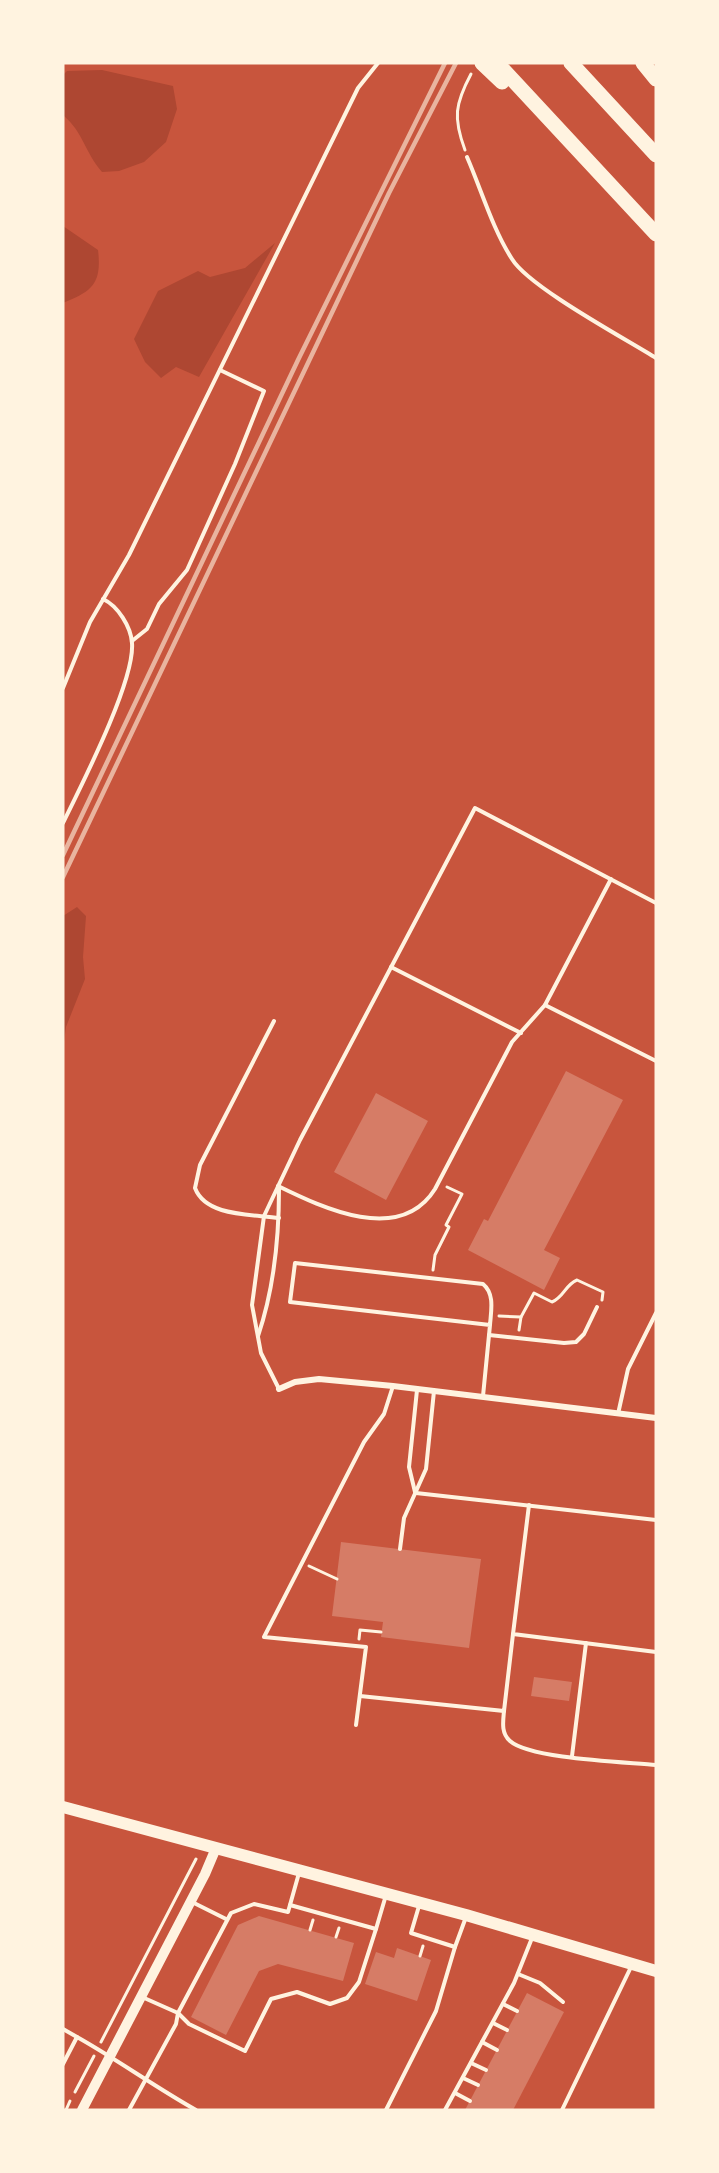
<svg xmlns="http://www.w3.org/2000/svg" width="719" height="2173" viewBox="0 0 719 2173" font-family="Helvetica,sans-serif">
	<rect width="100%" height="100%" fill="#c8553d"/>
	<g fill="#ae4732">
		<path d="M102 70 173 86 177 109 166 142 144 162 119 171 102 172C84 151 84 133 63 115V75L67 71Z"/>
		<path d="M63 226 98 250C102 284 92 291 63 303Z"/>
		<polygon points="275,243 199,377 176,367 161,378 145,362 134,339 158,291 198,271 210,277 245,268"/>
		<polygon points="77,907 86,916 83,957 85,979 66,1027 63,1049 63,916"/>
	</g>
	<g fill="#d67c66">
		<polygon points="566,1071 623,1100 544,1250 560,1258 544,1290 468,1250 484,1219 488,1221"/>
		<polygon points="376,1093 428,1121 386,1200 334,1172"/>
		<polygon points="341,1542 481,1559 469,1648 381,1637 383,1622 332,1616"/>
		<polygon points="534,1677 572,1682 569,1701 531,1696"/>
		<polygon points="259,1916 354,1943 343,1981 278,1964 259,1971 226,2035 191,2017 238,1925"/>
		<polygon points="397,1948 431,1960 417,2001 365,1984 376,1952 394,1958"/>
		<polygon points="527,1993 564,2012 513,2110 465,2110"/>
	</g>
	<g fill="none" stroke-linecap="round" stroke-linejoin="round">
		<g stroke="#fff3e0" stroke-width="3">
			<path d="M465 150C453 118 455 104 471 74"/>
			<polyline points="433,1270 435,1255 449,1227 446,1225 462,1194 447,1187"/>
			<path d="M499 1316 521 1317 534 1293 552 1302C564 1297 565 1285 577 1280L603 1292 602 1300"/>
			<polyline points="519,1330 521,1317"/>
			<polyline points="309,1566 337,1579"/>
			<polyline points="359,1639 360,1630 381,1632"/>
			<polyline points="310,1930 313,1920"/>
			<polyline points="336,1937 339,1928"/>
			<polyline points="420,1956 423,1946"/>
			<polyline points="101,2042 196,1859"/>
			<polyline points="75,2092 94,2056"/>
			<polyline points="66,2110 70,2101"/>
		</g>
		<g stroke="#fff3e0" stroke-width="4">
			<path d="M467 157C481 189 493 230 512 259 529 287 624 338 656 358"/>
			<polyline points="132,641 147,629 159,604 187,570 235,464 264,391 220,370"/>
			<polyline points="63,688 90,622 129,555 358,88 378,63"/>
			<path d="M63 823C81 786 135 681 132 643 131 627 118 606 103 599"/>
			<polyline points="611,879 545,1005 656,1061"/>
			<polyline points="391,967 521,1033"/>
			<path d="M274 1021 200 1165 195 1188C206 1217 252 1214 279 1218"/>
			<path d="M278 1186C323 1208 400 1245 435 1189L512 1042 545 1005"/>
			<polyline points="489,1335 564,1343 576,1342 584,1334 597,1307"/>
			<path d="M258 1336C274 1289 279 1238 279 1189"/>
			<polyline points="279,1389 261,1353 252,1305 264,1216 300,1140 475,808 656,903"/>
			<path d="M483 1396 490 1325C491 1311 495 1294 483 1284L295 1263 290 1302 490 1325"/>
			<polyline points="618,1414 628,1369 656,1313"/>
			<polyline points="415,1492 409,1467 417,1390"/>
			<polyline points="416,1493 656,1520"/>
			<polyline points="529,1505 513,1634 656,1652"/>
			<polyline points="400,1549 404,1518 426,1469 434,1391"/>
			<polyline points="360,1696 504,1711 513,1634"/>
			<path d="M504 1711C503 1722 501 1733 510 1741 530 1759 626 1762 656 1765"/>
			<polyline points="356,1725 366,1647 264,1637 364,1442 384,1414 393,1386"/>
			<polyline points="572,1756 586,1643"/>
			<polyline points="192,1902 226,1919"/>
			<polyline points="290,1905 376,1929 386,1895"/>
			<polyline points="419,1906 411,1933 455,1947 466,1917"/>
			<polyline points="518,1974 540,1983 563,2002"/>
			<polyline points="142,1997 178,2013 231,1913 254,1904 288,1912 299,1873"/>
			<polyline points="503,2004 517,2011"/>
			<polyline points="178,2013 189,2024 245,2051 271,1999 297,1992 330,2004 347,1998 359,1982 376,1929"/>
			<polyline points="493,2023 507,2030"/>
			<polyline points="63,2029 77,2037"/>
			<polyline points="482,2042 497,2050"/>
			<polyline points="471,2063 486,2070"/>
			<path d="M63 2064 77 2037C118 2060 155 2087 196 2110"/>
			<polyline points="463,2078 478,2085"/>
			<polyline points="455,2093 470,2101"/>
			<polyline points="129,2110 176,2024 178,2013"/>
			<polyline points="386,2110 436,2011 455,1947"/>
			<polyline points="445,2110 514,1983 532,1938"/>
			<polyline points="562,2110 631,1967"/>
		</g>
		<polyline stroke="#fff3e0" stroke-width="6" points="279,1389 295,1382 319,1379 393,1386 656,1418"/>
		<polyline stroke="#fff3e0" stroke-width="10" points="82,2110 205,1874 216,1848"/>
		<polyline stroke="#fff3e0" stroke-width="12" points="63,1807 466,1915 656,1971"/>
		<g stroke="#fff3e0" stroke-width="15">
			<polyline points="482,63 502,82"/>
			<polyline points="497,63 656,234"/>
			<polyline points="571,63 656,155"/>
			<polyline points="643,63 656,79"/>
		</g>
		<g stroke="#e9b49f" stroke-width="4.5">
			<polyline points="63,855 298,360 445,63"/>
			<polyline points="63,877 389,193 456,63"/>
		</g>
	</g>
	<rect width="719" height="2173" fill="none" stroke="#fff3e0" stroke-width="129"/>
</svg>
